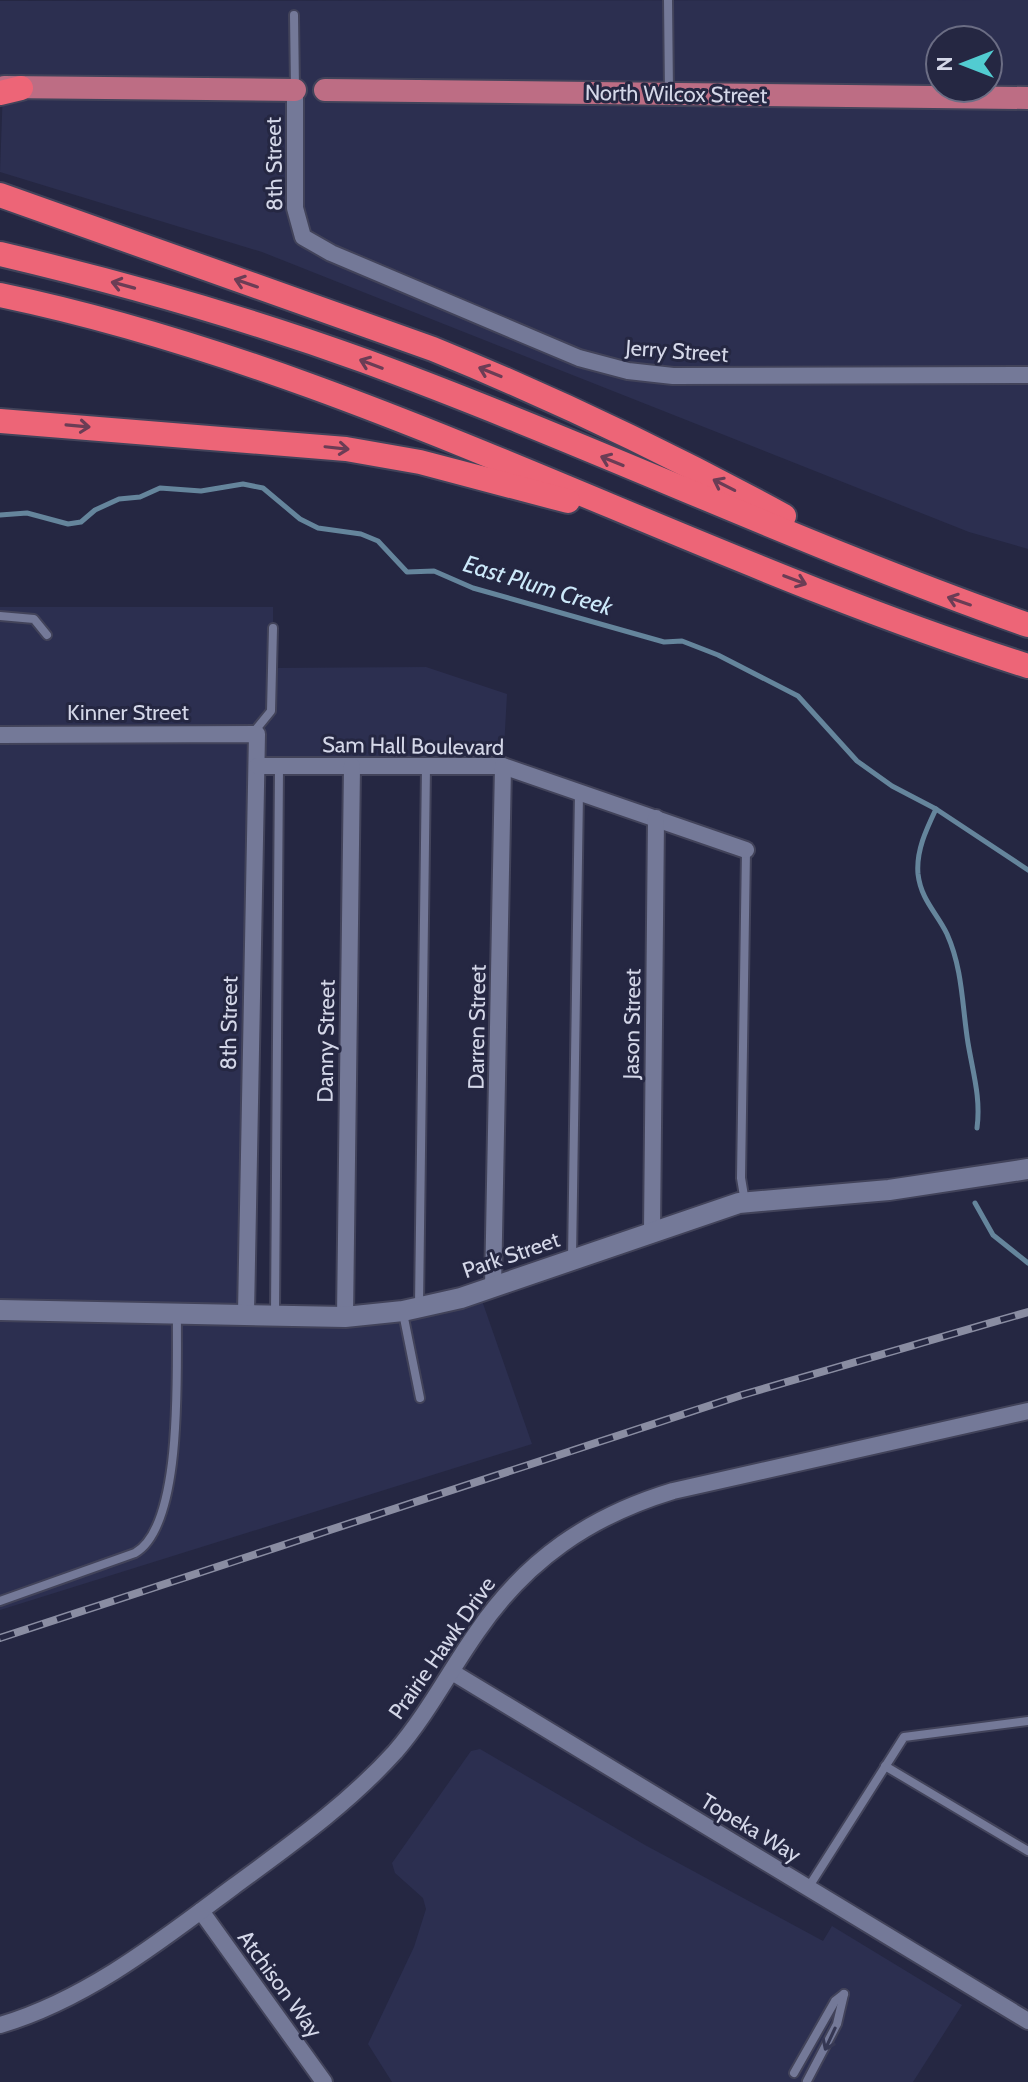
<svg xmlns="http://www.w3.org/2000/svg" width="1028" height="2082" viewBox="0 0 1028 2082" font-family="Cabin,sans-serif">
	<rect width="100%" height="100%" fill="#252742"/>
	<g fill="#2c2f50" fill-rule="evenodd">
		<path d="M1028 0V549L969 532 262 252 0 172 3 88 0 87V1ZM940 40H988V88H940Z"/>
		<polygon points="0,607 273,607 273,668 426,667 507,694 503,766 257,766 246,1313 345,1317 479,1292 532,1444 0,1610"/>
		<polygon points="480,1749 645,1845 823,1941 832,1926 962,2005 913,2082 392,2082 368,2044 414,1947 426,1909 423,1898 395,1873 392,1863 471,1751"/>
	</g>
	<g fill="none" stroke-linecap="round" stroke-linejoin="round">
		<g stroke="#65859c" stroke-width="5">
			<polyline points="0,515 27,513 68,524 81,522 95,510 119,499 140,497 160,488 201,491 243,484 263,488 300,519 318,528 361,534 378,541 407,572 434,571 473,588 664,642 682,641 718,655 798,696 857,761 892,786 936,809 1028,870"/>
			<path d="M936 809C926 830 916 851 918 874 921 900 937 913 947 934 963 970 962 1006 968 1043 973 1073 981 1098 977 1128"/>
			<polyline points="975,1203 993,1235 1028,1263"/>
		</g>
		<defs>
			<g id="service">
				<polyline points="668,0 669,93"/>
				<polyline points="294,15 295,89"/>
				<polyline points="0,616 34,619 47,635"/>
				<polyline points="253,733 271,711 273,628"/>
				<polyline points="745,1202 741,1178 746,850"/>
				<polyline points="572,1259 579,792"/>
				<polyline points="419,1305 426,766"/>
				<polyline points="403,1313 420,1398"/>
				<polyline points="275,1314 279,766"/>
				<path d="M0 1601 135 1553C184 1525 176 1369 177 1316"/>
				<polyline points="885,1766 1028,1851"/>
				<polyline points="808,1888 904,1737 1028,1721"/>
				<polyline points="794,2073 835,2001 844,1994"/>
				<polyline points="807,2081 837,2024 844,1994"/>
			</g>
			<g id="minor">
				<polyline points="295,90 295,208 303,237 331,253 579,358 628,371 673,376 1028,375"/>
				<polyline points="0,735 257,734 246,1313"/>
				<polyline points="257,766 503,766 746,850"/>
				<polyline points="652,1231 656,818"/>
				<polyline points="493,1288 503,766"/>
				<polyline points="345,1317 352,766"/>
				<polyline points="452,1672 1028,2021"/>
				<polyline points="201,1911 324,2082"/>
				<path d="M0 2025C86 2000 162 1940 233 1887 290 1845 347 1805 395 1752 427 1715 449 1672 477 1632 526 1560 590 1516 673 1491L1028 1411"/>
			</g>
			<polyline id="tertiary" points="0,1310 345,1317 403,1311 461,1298 739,1203 889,1190 1028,1169"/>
			<g id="primary">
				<polyline points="4,87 295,90"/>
				<polyline points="325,90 1028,98"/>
			</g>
			<g id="motorway">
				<polyline points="0,93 21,88"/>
				<path d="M0 195 433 349C553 398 670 454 784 516"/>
				<path d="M0 254C123 283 246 318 365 361 588 443 803 546 1028 625"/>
				<path d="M0 295C359 370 680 556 1028 666"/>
				<polyline points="0,421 346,449 420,462 568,501"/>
			</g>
		</defs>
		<use href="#service" stroke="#42435a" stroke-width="12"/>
		<use href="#minor" stroke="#42435a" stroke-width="20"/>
		<use href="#tertiary" stroke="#42435a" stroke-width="24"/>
		<use href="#primary" stroke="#42435a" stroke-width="26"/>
		<use href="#motorway" stroke="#42435a" stroke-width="28"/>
		<use href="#service" stroke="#747998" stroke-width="8"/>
		<use href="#minor" stroke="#747998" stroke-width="16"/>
		<use href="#tertiary" stroke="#747998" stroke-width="20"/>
		<use href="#primary" stroke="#bd6d84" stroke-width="22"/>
		<use href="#motorway" stroke="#ed6577" stroke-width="24"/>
		<defs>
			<polyline id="rail" points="0,1638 742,1395 1028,1312"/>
		</defs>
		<use href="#rail" stroke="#8a8da2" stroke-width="8"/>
		<use href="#rail" stroke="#252742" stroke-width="5" stroke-dasharray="15" stroke-linecap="butt"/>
	</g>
	<defs><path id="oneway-shaft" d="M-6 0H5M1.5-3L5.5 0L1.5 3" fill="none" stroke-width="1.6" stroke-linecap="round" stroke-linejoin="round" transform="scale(2)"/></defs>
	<g stroke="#6b3d55">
		<use href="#oneway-shaft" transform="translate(246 283) rotate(-161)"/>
		<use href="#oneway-shaft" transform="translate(123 285) rotate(-165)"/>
		<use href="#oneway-shaft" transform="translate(371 364) rotate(-159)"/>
		<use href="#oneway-shaft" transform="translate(490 372) rotate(-158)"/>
		<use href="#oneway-shaft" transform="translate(78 426) rotate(5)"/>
		<use href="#oneway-shaft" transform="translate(337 448) rotate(6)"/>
		<use href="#oneway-shaft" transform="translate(612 461) rotate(-158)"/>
		<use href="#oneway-shaft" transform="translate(724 485) rotate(-153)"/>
		<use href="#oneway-shaft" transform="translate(795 580) rotate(21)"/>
		<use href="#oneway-shaft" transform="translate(959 601) rotate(-161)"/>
	</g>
	<use stroke="#353753" href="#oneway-shaft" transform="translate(830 2039) rotate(115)"/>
	<g text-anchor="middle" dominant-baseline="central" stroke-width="6" stroke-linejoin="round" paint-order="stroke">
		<g font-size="22" fill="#d4d7e8" stroke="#252742">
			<text transform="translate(676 94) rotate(1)">North Wilcox Street</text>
			<text transform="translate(274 164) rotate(-91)">8th Street</text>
			<text transform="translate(677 351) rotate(4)">Jerry Street</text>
			<text x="128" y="712">Kinner Street</text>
			<text transform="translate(413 746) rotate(1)">Sam Hall Boulevard</text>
			<text transform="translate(229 1023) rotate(-89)">8th Street</text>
			<text transform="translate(632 1024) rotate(-89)">Jason Street</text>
			<text transform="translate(477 1027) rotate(-89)">Darren Street</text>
			<text transform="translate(326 1041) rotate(-89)">Danny Street</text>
			<text transform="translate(511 1255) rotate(-19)">Park Street</text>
			<text transform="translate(442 1648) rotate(-55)">Prairie Hawk Drive</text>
			<text transform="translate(751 1828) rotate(31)">Topeka Way</text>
			<text transform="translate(280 1984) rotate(54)">Atchison Way</text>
		</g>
		<g font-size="24" font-style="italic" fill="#cce8f9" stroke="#252742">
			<text transform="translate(538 585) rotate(17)">East Plum Creek</text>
		</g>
	</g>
	<g transform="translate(964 64) rotate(270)"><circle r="38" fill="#252742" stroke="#6b6d84" stroke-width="2"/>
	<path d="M0-6L14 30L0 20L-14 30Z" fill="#52ccd1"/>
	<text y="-12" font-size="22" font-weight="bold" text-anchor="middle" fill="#d4d7e8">N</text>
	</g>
</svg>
